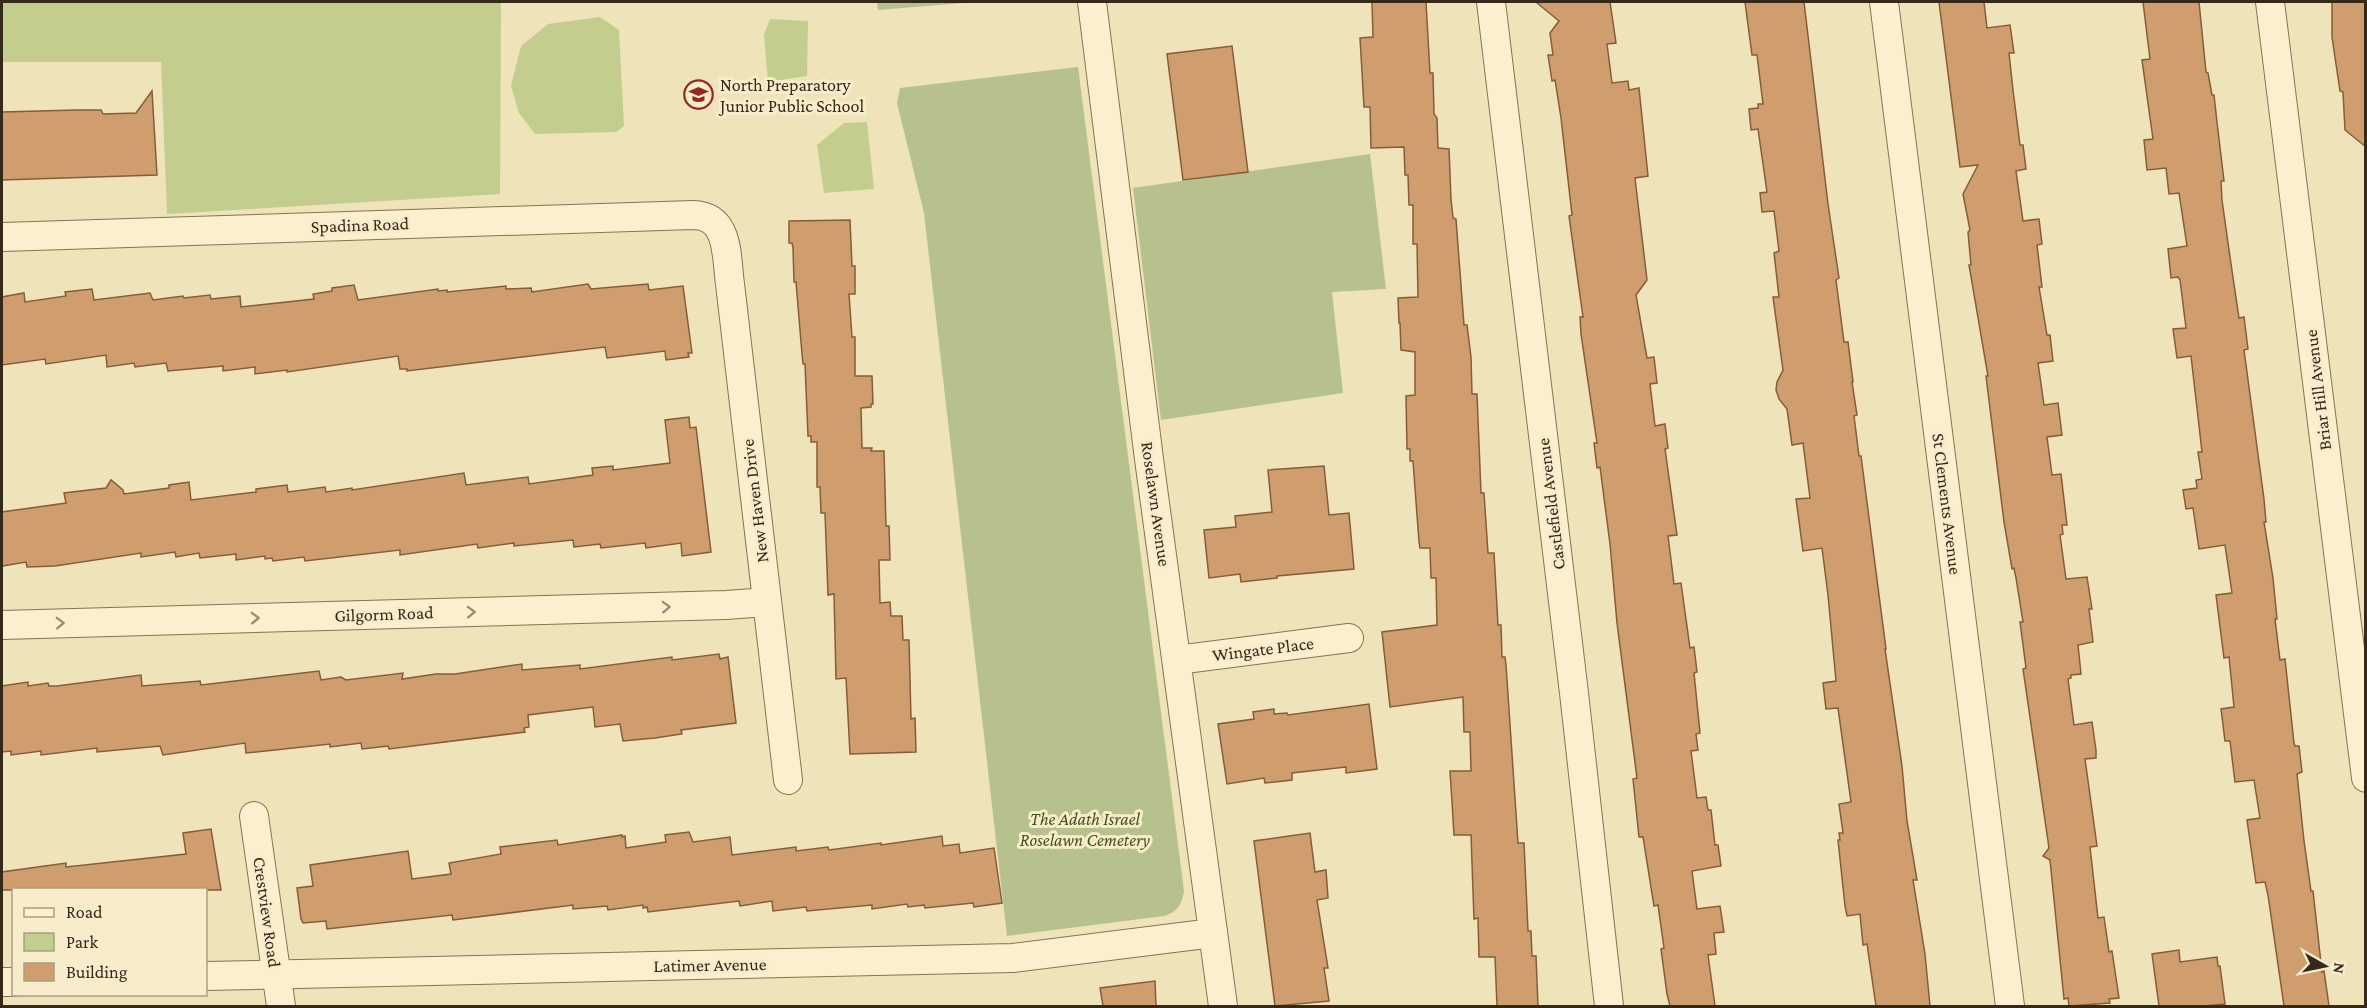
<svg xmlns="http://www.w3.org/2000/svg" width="2367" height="1008" viewBox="0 0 2367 1008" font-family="'Crimson Pro',serif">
	<rect width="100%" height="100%" fill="#efe3ba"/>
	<g fill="#c2cd8e">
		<polygon points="2,2 501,2 500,194 167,214 161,62 2,62"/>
		<polygon points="600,17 619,30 624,126 616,132 535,134 519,113 511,86 521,46 548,24"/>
		<polygon points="770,19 808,21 807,76 768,82 764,35"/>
		<polygon points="867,122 874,189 824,193 817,145 844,123"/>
	</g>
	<g fill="#b7c18e">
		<polygon points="877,2 976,2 878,10"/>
		<path d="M1078 67 1184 891C1182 905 1177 912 1164 916L1007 936 924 213 897 103 900 88Z"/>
		<polygon points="1370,154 1386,289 1332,292 1343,393 1161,420 1133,188"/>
	</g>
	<g fill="#cf9d6e" stroke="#865d39" stroke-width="1.5">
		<polygon points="1372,2 1426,2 1430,73 1433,73 1434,114 1437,118 1438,148 1449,149 1451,199 1453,218 1456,219 1464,325 1467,325 1471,357 1472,394 1477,394 1481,493 1484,493 1488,553 1494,553 1498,625 1501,625 1502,657 1505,657 1506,665 1518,843 1524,843 1528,931 1531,931 1532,956 1536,956 1538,1006 1497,1006 1495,957 1479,957 1478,918 1474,919 1471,835 1454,835 1452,802 1450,771 1471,771 1470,732 1464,732 1463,697 1390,707 1382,632 1437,625 1436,578 1431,578 1430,548 1420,548 1419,542 1413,461 1410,461 1410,449 1407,449 1406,396 1415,395 1415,352 1401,350 1400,323 1399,323 1398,298 1418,297 1417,244 1413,244 1413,205 1409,205 1408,175 1405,175 1404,147 1371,148 1370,107 1364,107 1360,38 1373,37"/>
		<polygon points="1536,2 1610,2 1616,43 1607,44 1612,83 1628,81 1629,90 1639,88 1648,176 1635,178 1647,280 1636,295 1647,358 1654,357 1657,383 1650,384 1655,426 1665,424 1668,448 1665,449 1677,535 1668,536 1674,584 1681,583 1690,648 1694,647 1697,672 1694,673 1700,733 1696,734 1698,750 1691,751 1697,798 1706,797 1708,810 1711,810 1715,845 1718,845 1721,866 1692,871 1697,909 1720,906 1724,932 1714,933 1716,954 1708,955 1715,1006 1670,1006 1667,994 1661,949 1664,948 1658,905 1654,906 1643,837 1639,837 1633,779 1637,778 1617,623 1610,544 1600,467 1597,468 1594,443 1597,443 1581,334 1580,317 1583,317 1569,216 1572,215 1561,118 1555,80 1552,81 1548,55 1553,55 1550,33 1559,21"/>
		<polygon points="1745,2 1804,2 1828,204 1839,278 1836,280 1844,342 1848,342 1853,382 1852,382 1857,415 1854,416 1859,456 1861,456 1886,649 1885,649 1902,766 1907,821 1917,880 1913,880 1925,954 1930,1006 1876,1006 1867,944 1863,945 1860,914 1847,916 1845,906 1838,840 1840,840 1839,833 1843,833 1839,804 1851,802 1838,708 1826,709 1823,683 1836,681 1828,595 1822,548 1803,551 1796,499 1810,498 1803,443 1792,445 1787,409 1779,399 1776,390 1777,382 1783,370 1773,297 1779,297 1774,253 1779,251 1774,211 1762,212 1760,193 1767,192 1758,129 1751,130 1749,109 1758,108 1758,104 1763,104 1757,55 1752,55"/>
		<polygon points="1939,2 1984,2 1987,28 2010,25 2014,53 2009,53 2013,90 2020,145 2023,145 2026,169 2016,171 2023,221 2039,219 2042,244 2037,245 2042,287 2039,287 2047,335 2050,335 2053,361 2038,363 2044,405 2058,403 2062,435 2047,437 2052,475 2061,474 2067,525 2062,525 2063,534 2060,535 2066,579 2087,577 2092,609 2089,609 2093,642 2078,645 2081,674 2071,675 2071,678 2068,679 2074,725 2092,722 2096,750 2096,758 2085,759 2097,846 2090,847 2098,918 2104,917 2109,952 2112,951 2119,998 2109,999 2110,1003 2069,1006 2068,998 2064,999 2050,860 2043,856 2049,848 2023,669 2026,668 2020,622 2023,622 2016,578 2014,568 2012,569 2004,522 1986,376 1988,376 1969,265 1971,265 1968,232 1970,230 1963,194 1978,165 1960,167"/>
		<polygon points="2143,2 2199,2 2206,72 2208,73 2212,95 2214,95 2217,122 2224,181 2221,181 2222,200 2230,257 2239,318 2244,317 2248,349 2244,350 2264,499 2266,522 2264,522 2273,578 2277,619 2275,619 2280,660 2285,659 2294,743 2295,746 2299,746 2302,772 2297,774 2304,841 2311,891 2313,891 2322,972 2324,971 2329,1006 2284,1006 2268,895 2265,882 2256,883 2247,820 2260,818 2254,780 2235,782 2230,741 2225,741 2221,709 2234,707 2229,657 2224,658 2216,595 2232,593 2225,545 2199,549 2193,508 2186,509 2183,490 2197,488 2196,480 2202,479 2198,452 2202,452 2191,356 2177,358 2173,329 2186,328 2180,280 2178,277 2171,278 2168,249 2187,246 2179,193 2169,194 2166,168 2147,170 2144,140 2153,139 2142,60 2150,59"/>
		<polygon points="2332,2 2366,2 2366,147 2345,130 2343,92 2340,91 2332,37"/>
		<polygon points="1232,46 1248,172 1183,180 1167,54"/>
		<polygon points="152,91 157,175 2,180 2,112 76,110 101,110 103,114 136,113"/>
		<polygon points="850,220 852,266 855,266 855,294 849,294 852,337 855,337 855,376 872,376 873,404 871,404 871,407 861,408 862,448 872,448 871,451 884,451 886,526 889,526 890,560 879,560 880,603 890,602 891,616 902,616 903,640 909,640 911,719 915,718 916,752 850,754 846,678 836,679 834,594 828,595 825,513 821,513 820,487 817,487 817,442 811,442 811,436 808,436 805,364 803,364 802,354 796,282 794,282 793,248 792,243 789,243 789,221"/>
		<polygon points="588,284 591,289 648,284 649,290 683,286 692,353 688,353 689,357 666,360 665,351 607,358 605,347 407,371 407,369 400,369 398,356 287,372 287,370 255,374 255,367 223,371 223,366 168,371 166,363 135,367 134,363 107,367 106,355 46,364 45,359 2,365 2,297 24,293 25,302 66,296 65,292 92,289 94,300 150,293 153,300 183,296 184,298 210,295 211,299 240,296 241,307 314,299 313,294 332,291 332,288 354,285 358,300 438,289 438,291 447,290 447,292 506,286 506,289 531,288 532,292"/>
		<polygon points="689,417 690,428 696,427 711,552 682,556 681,543 646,548 645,543 601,548 600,544 574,547 573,540 514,546 514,543 478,548 477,544 400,555 400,550 305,561 304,557 273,561 272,558 265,559 265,556 236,560 236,554 200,558 199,553 176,557 175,552 141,557 141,553 55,566 27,567 26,562 2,566 2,512 66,503 64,493 106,488 111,480 123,490 124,494 169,488 169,485 189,482 191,500 256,492 256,489 287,485 288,492 325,487 326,492 352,488 352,490 464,473 466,485 528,477 529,484 593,475 592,468 613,466 613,470 670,463 665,420"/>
		<polygon points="1324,466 1329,515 1349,513 1354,569 1277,576 1277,578 1241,582 1240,574 1209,578 1204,530 1236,527 1235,516 1272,512 1268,470"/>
		<polygon points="719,654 720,659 728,657 736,723 681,730 682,734 655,738 623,741 620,724 595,727 593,707 528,715 529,727 524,728 525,732 389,749 388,746 362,749 361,743 330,747 330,744 246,753 245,743 163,755 160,746 97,752 97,748 41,755 41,751 11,755 11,751 2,752 2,686 28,682 28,686 48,683 49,686 57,686 141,675 142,686 200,681 201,685 319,671 321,680 341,677 346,680 403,673 402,679 436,674 455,674 522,664 522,670 580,665 580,669 672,657 672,660"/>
		<polygon points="1369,704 1377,769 1346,773 1346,767 1292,773 1292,780 1265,783 1264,778 1227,784 1218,724 1254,719 1253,712 1274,709 1274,714 1287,713 1288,715"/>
		<polygon points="211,829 221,890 2,890 2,872 66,863 66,867 186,854 183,833"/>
		<polygon points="689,832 693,842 730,837 732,855 796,847 796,851 828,847 829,850 881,843 881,845 942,836 943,846 959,844 960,853 994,848 1002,903 974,907 973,903 925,908 924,905 908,907 907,904 872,909 872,905 807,911 806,907 773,911 772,901 740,906 739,901 648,912 647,907 643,908 643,905 608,910 607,906 573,909 573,905 453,920 452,915 327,929 326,921 303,923 301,919 297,888 313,886 310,865 408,851 412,879 451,874 449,863 501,854 500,847 557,840 558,845 622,835 622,837 625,836 626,848 666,842 665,835"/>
		<polygon points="1310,833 1315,872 1326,870 1328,898 1317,900 1328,968 1324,968 1329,1001 1275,1006 1254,841"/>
		<polygon points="2179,950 2180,962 2217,957 2218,966 2220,966 2225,1004 2204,1006 2159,1006 2152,954"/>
		<polygon points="1155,981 1156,1006 1103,1006 1100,988"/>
	</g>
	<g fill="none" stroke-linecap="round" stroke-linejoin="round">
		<defs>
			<g id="minor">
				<polyline points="1092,2 1149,459 1223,1006"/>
				<polyline points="1491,2 1574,693 1609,1006"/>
				<polyline points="1884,2 2010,1006"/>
				<polyline points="2270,2 2366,778"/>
				<path d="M2 237 693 215C730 216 726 256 730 284L788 780"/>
				<polyline points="2,625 726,605 767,602"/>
				<polyline points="1177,660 1349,638"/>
				<polyline points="254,816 281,1006"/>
				<polyline points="206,976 1013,958 1213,933"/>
				<polyline points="2,982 14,982"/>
			</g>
		</defs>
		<use href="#minor" stroke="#867254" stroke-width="30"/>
		<use href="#minor" stroke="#faf0cd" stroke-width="28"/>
	</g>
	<defs><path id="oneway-chevron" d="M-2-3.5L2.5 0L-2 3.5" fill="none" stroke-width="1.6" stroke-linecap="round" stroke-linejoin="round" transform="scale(1.5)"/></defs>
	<g stroke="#988c74">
		<use href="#oneway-chevron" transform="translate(666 607) rotate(-2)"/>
		<use href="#oneway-chevron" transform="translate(471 612) rotate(-2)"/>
		<use href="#oneway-chevron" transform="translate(255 618) rotate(-2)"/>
		<use href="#oneway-chevron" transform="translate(60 623) rotate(-2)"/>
	</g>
	<defs>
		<symbol id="school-ring" viewBox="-11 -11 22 22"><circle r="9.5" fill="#f7edca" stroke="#982922" stroke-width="1.5"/><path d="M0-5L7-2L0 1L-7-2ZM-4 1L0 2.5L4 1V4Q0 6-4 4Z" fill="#982922"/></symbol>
	</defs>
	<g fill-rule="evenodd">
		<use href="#school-ring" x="682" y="78" width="33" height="33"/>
	</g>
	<g text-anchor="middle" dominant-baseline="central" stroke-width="6" stroke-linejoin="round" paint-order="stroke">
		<g font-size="18" fill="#35291a" stroke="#f7edca" text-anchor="start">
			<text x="720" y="85">North Preparatory<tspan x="720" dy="21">Junior Public School</tspan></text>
		</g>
		<g font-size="18" fill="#35291a" stroke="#f7edca">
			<text transform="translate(360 225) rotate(-2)">Spadina Road</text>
			<text transform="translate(2318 390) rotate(-97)">Briar Hill Avenue</text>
			<text transform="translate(755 501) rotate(-97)">New Haven Drive</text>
			<text transform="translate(1156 504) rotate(82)">Roselawn Avenue</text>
			<text transform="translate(1551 504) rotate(-97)">Castlefield Avenue</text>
			<text transform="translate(1947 504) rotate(83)">St Clements Avenue</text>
			<text transform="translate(384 614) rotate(-2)">Gilgorm Road</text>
			<text transform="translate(1263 649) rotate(-7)">Wingate Place</text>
			<text transform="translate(267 912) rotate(82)">Crestview Road</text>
			<text transform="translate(710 965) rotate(-1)">Latimer Avenue</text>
		</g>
		<g font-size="18" font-style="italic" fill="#42521f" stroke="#f7edca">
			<text x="1085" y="819">The Adath Israel<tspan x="1085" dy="21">Roselawn Cemetery</tspan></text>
		</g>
	</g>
	<rect width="2367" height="1008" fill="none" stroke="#35291a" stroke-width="6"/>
	<rect x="12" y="888" width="195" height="108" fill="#f7edca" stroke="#a99f84" stroke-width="1.5"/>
	<rect x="24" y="908" width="30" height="9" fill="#faf0cd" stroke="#a99f84" stroke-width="1.5"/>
	<text x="66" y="918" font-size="18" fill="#35291a">Road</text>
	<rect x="24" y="933" width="30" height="18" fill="#c2cd8e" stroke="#a99f84" stroke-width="1.5"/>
	<text x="66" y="948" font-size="18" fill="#35291a">Park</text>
	<rect x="24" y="963" width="30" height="18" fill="#cf9d6e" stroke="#a99f84" stroke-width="1.5"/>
	<text x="66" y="978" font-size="18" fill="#35291a">Building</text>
	<g transform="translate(2325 966) rotate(99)" stroke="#f7edca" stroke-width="4.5" paint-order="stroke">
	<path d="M0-4.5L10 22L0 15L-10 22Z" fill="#35291a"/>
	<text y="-9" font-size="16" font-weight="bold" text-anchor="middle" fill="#35291a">N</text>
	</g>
</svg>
